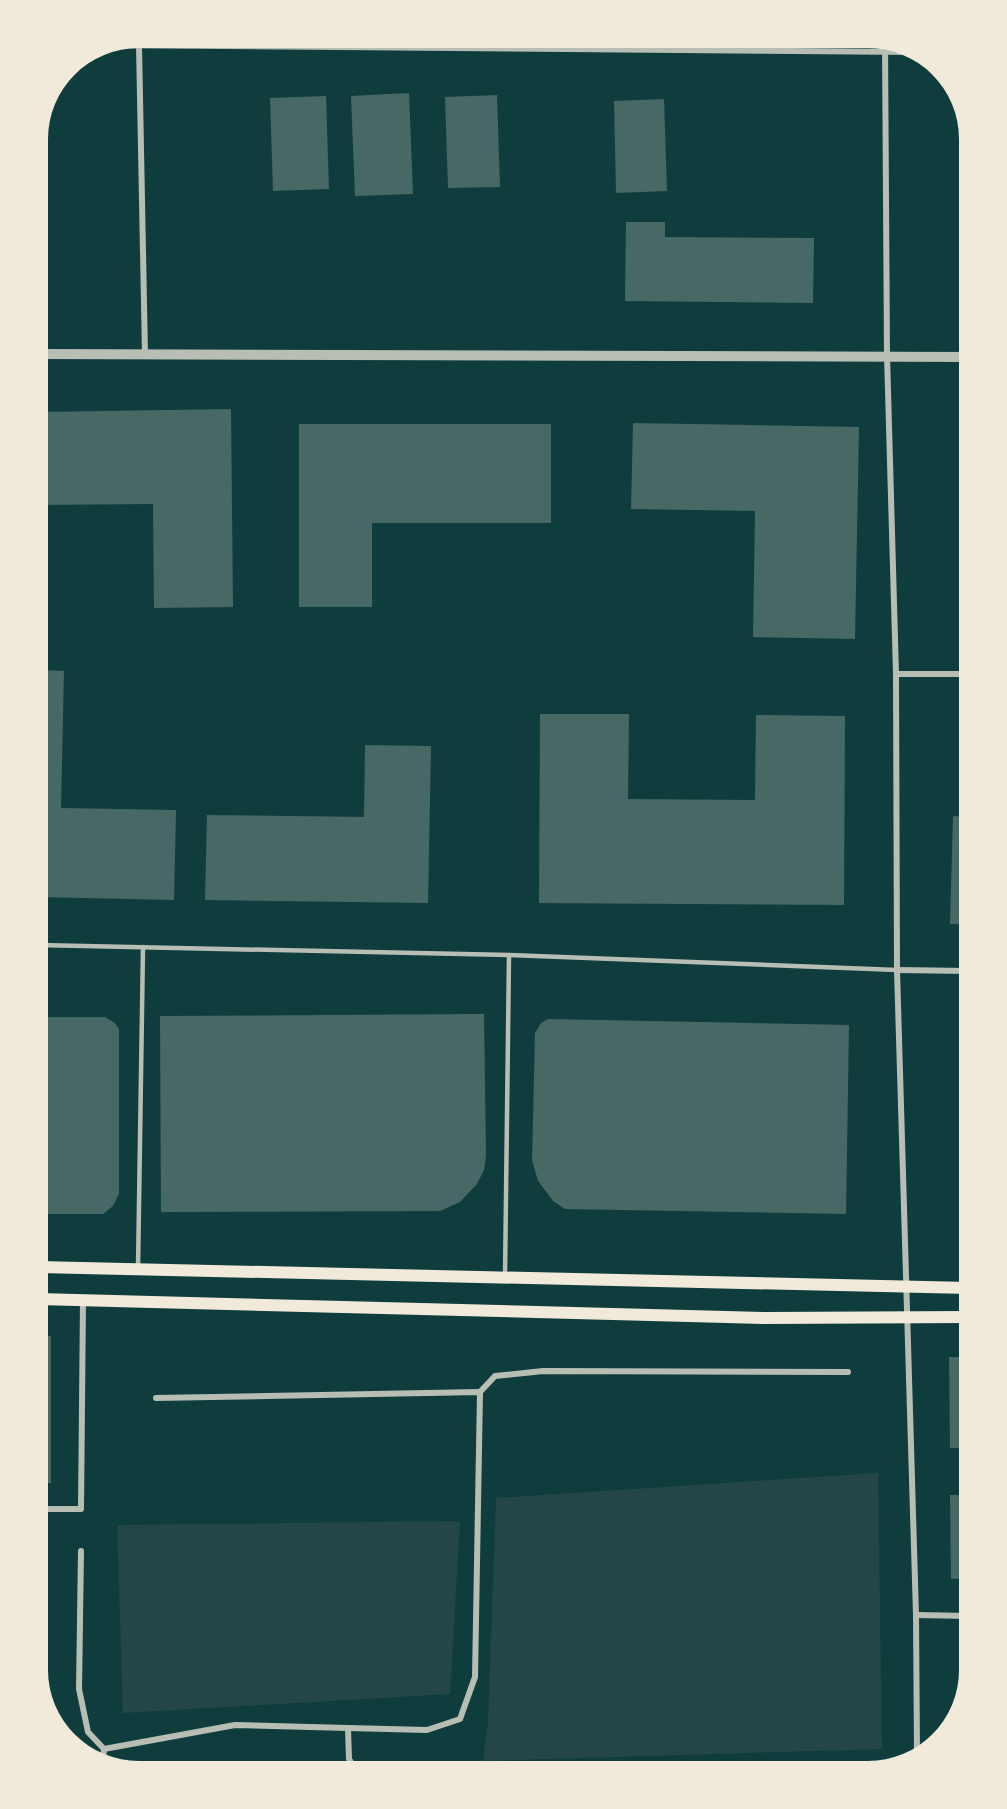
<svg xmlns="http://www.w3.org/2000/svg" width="1007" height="1809" viewBox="0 0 1007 1809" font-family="'Nunito Sans',sans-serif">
	<rect width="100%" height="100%" fill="#0f3d3e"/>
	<g fill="#244646">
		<polygon points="878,1473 882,1749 483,1761 488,1722 496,1498"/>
		<polygon points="460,1521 450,1694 123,1713 117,1525"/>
	</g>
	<g fill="#486865">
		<polygon points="409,93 413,194 355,196 351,96"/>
		<polygon points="497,95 500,187 448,188 445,97"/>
		<polygon points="326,96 329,189 273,191 270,98"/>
		<polygon points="664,99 667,191 616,193 614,101"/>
		<polygon points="626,222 665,222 665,237 814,238 813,303 625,301"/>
		<polygon points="231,409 233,607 154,608 153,504 38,505 38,412"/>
		<polygon points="633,423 859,427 855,639 753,637 755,511 631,509"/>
		<polygon points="299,424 551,424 551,523 372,523 372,607 299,607"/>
		<polygon points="38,670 64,671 61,808 176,810 174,900 38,897"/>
		<polygon points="540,714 629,714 628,799 755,800 756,715 845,716 844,905 539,903"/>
		<polygon points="365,745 431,746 428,903 205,900 207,815 364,817"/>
		<polygon points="953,816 969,817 969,924 950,924"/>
		<polygon points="484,1014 486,1156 484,1170 477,1184 460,1202 440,1211 161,1212 160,1016"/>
		<polygon points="47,1017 105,1017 115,1023 119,1029 119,1194 113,1206 103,1214 38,1214 38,1019"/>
		<polygon points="548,1019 849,1025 846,1214 565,1209 553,1201 538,1181 532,1160 535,1033 541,1023"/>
		<rect x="38" y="1336" width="13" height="147"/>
		<polygon points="949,1357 969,1357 969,1448 950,1448"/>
		<polygon points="950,1495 969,1495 969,1578 951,1579"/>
	</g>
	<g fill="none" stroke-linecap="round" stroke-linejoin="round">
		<g stroke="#b8beb3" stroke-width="4.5">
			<polyline points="38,945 509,955 897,970"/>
			<polyline points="138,1269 143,947"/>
			<polyline points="505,1277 509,955"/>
		</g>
		<g stroke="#b8beb3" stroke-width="6">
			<polyline points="885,42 887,355 896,674 897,970 916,1615 917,1755"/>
			<polyline points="100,45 913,52"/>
			<polyline points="139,45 145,355"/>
			<polyline points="896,674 969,674"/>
			<polyline points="897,970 969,971"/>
			<polyline points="480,1392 495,1376 543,1371 848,1372"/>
			<polyline points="156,1398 480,1392 475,1677 460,1719 427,1730 348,1728"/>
			<polyline points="38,1509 81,1509 83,1300"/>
			<polyline points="81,1551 79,1689 88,1732 104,1749 103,1761"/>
			<polyline points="916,1615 969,1616"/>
			<polyline points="104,1749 235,1725 348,1728 349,1759 355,1769"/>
		</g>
		<polyline stroke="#b8beb3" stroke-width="10" points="38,354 969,357"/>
		<g stroke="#f1e9da" stroke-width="12">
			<polyline points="38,1267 969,1288"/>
			<polyline points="38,1299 765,1318 969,1317"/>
		</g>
	</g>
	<path d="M0 0H1007V1809H0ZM139 48H868A91 91 0 0 1 959 139V1670A91 91 0 0 1 868 1761H139A91 91 0 0 1 48 1670V139A91 91 0 0 1 139 48Z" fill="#f1e9da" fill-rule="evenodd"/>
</svg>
